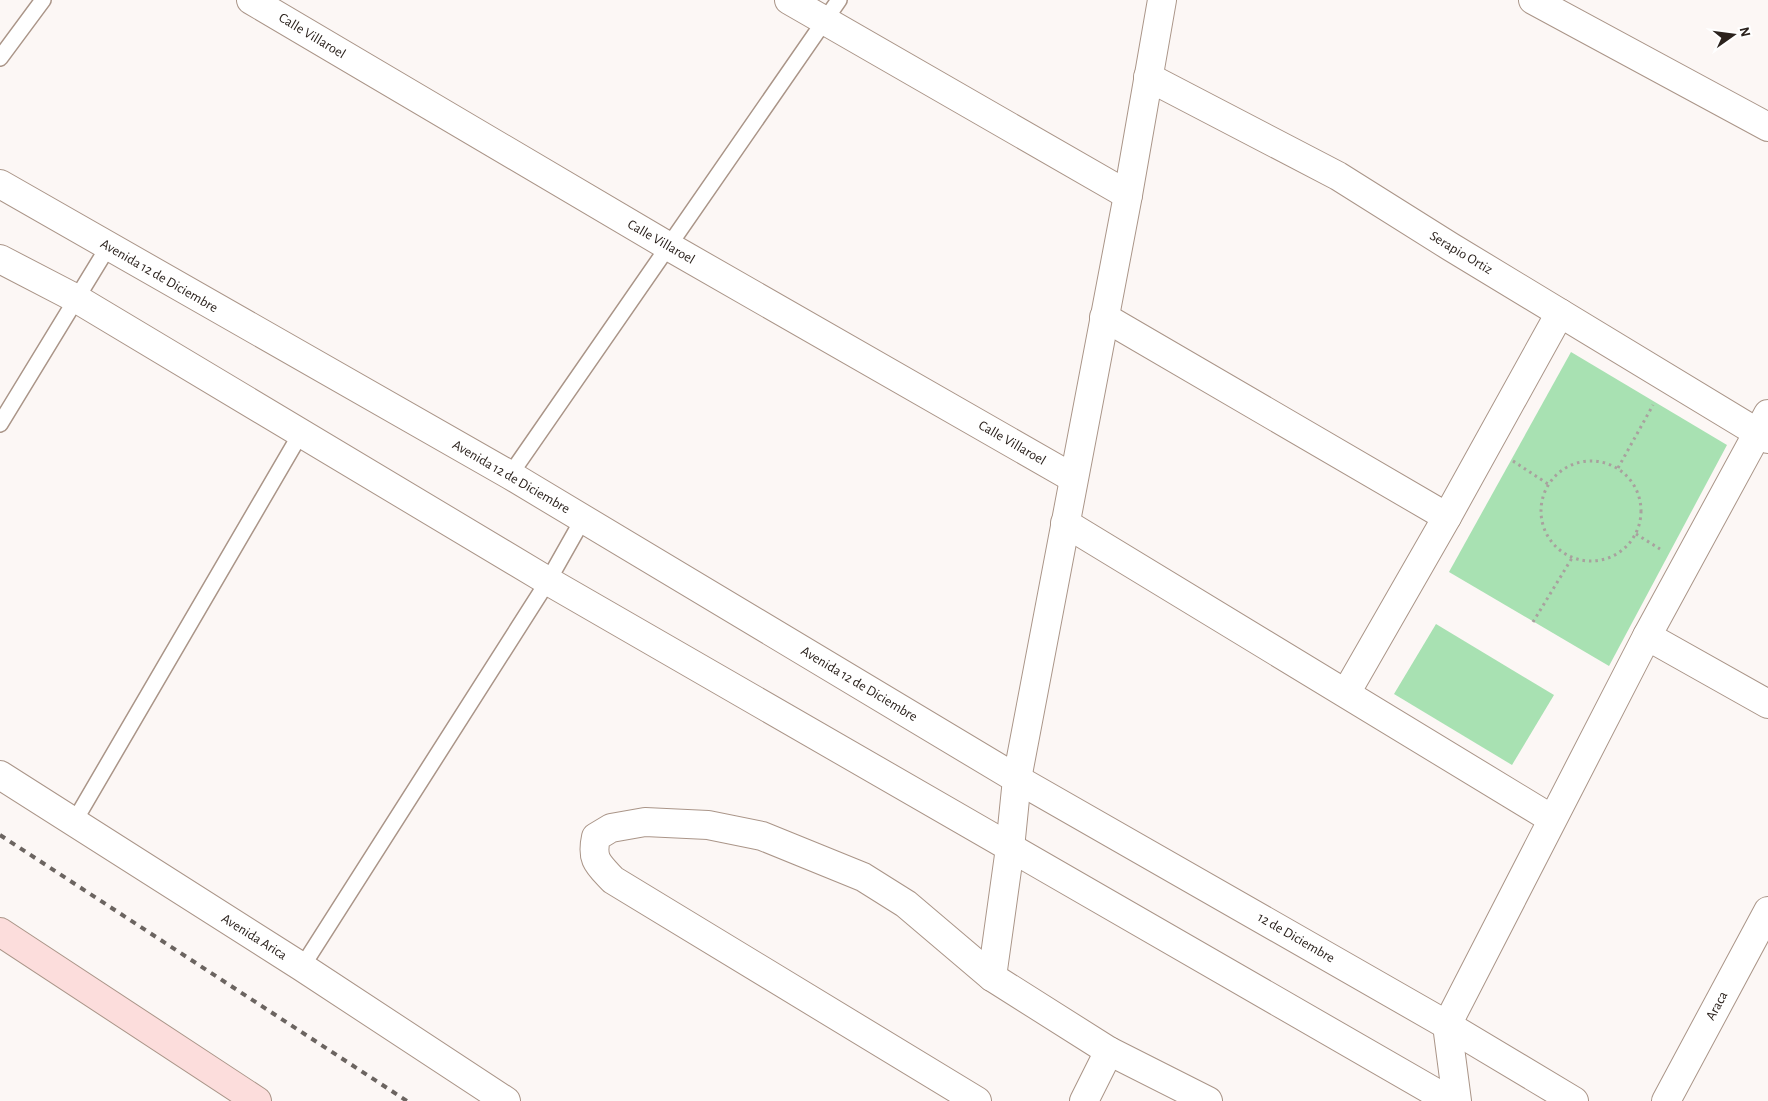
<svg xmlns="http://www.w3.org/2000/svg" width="1768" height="1101" viewBox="0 0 1768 1101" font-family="'Alegreya Sans',sans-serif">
	<rect width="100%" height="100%" fill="#fcf7f5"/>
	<g fill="#a8e1b2">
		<polygon points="1571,352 1727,445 1609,666 1449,572"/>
		<polygon points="1436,624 1554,695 1512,765 1394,694"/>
	</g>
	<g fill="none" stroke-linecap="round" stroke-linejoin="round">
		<defs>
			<g id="service">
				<polyline points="0,58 43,0"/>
				<polyline points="0,424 108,247"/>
				<polyline points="510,475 839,0"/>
				<polyline points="74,822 301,433"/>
				<polyline points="302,967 548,581 583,519"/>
			</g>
			<g id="minor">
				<polyline points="251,0 668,246 1073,478"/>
				<polyline points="789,0 1128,195"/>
				<polyline points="1533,0 1768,127"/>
				<polyline points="1148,77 1338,176 1451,247 1768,439"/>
				<polyline points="0,184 510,475 1017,779 1447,1025 1574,1101"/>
				<polyline points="0,259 77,299 548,581 1450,1101"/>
				<polyline points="1104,317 1447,517"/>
				<polyline points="1065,523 1552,819"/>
				<polyline points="1647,636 1768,704"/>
				<polyline points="1346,693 1447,517 1560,313"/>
				<polyline points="0,775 302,967 506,1101"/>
				<polyline points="992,977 1010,848 1017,779 1128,195 1162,0"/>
				<path d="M977 1101 613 880C598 864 591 860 596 837L611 828 645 822 708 825 762 836 863 877 906 904 992 977 1109 1051 1208 1101"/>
				<polyline points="1084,1101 1109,1051"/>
				<polyline points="1457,1101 1447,1025 1647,636 1768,414"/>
				<polyline points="1666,1101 1768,911"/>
			</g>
			<polyline id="secondary" points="0,932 257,1101"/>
		</defs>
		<use href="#service" stroke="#aa9588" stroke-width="18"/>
		<use href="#minor" stroke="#aa9588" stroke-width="30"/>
		<use href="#secondary" stroke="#aa9588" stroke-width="30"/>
		<g stroke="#a8a19e" stroke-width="3" stroke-dasharray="2.5 4" stroke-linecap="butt">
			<circle cx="1591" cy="511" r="50"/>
			<polyline points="1513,461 1548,484"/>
			<polyline points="1618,468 1653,405"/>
			<polyline points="1636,534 1660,549"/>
			<polyline points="1533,622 1572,558"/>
		</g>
		<use href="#service" stroke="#fff" stroke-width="15"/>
		<use href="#minor" stroke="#fff" stroke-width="28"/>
		<use href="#secondary" stroke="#fcdddc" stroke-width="28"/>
		<polyline stroke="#6b6460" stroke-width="4" stroke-dasharray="6 6" stroke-linecap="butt" points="0,835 407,1101"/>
	</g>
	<g text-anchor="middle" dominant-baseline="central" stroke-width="4" stroke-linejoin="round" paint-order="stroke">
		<g font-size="14" fill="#2b221d" stroke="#fff">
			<text transform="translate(312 36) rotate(31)">Calle Villaroel</text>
			<text transform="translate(661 242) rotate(30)">Calle Villaroel</text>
			<text transform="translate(1461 253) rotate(31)">Serapio Ortiz</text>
			<text transform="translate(159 276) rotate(30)">Avenida 12 de Diciembre</text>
			<text transform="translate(1012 443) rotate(30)">Calle Villaroel</text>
			<text transform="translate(511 477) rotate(30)">Avenida 12 de Diciembre</text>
			<text transform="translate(859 684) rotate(31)">Avenida 12 de Diciembre</text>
			<text transform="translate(254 937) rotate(32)">Avenida Arica</text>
			<text transform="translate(1296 938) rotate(30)">12 de Diciembre</text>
			<text transform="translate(1717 1006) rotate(-62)">Araca</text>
		</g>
	</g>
	<g transform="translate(1733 35) rotate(76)" stroke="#ffffff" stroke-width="4" paint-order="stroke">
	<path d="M0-4L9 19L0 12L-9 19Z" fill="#2b221d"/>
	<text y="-8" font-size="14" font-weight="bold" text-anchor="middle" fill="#2b221d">N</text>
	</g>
</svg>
